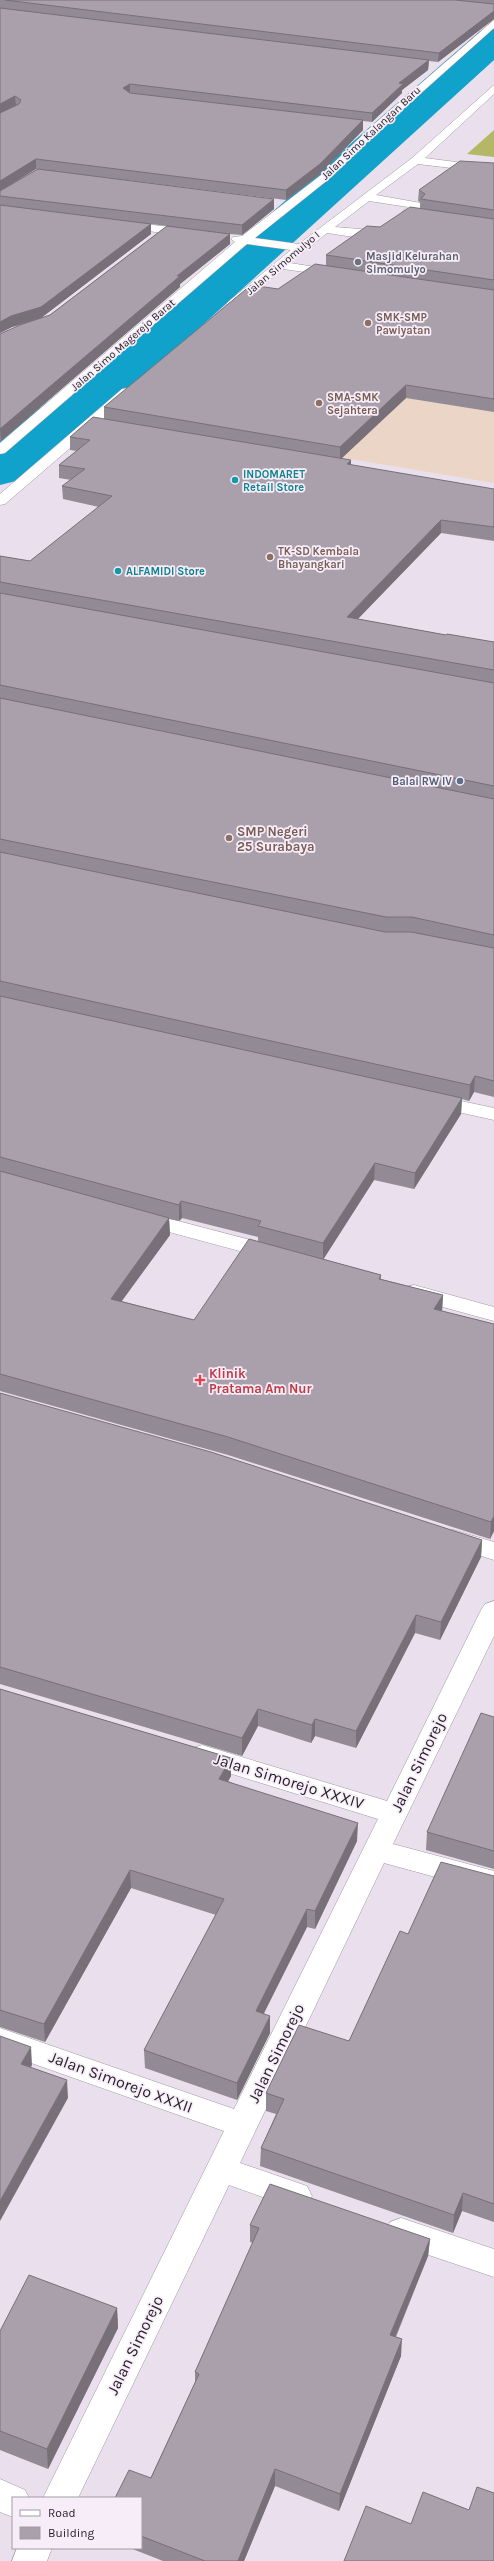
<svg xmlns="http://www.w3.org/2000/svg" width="494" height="2561" viewBox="0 0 494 2561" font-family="Karla,sans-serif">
	<rect width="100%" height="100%" fill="#eadfec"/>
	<polygon fill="#ead5c7" points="494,386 494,483 122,421"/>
	<polygon fill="#b3b766" points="494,130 494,157 467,154"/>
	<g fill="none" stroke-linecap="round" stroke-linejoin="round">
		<polygon fill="#10a2cb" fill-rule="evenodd" points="494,27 494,60 174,351 20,480 0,485 0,440 138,329 480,31"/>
		<defs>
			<g id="minor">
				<path d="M494 20V28L381 129 329 179 255 238 299 244 412 158 494 85V94L425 158 494 167V173L418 164 376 195 421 203V207L407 216 401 213 408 207 369 201 335 227 372 230 386 225 392 228C379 245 345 235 327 233L290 263 341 271V277L283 269 236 308H228L226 305 228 302 291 250 247 244 5 453 0 454V443L235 242 231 239 233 237 242 236 321 175 373 125Z"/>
				<polygon points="122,222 193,229 199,233 193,237 118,227 116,225"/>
				<polygon points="127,388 132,389 134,392 132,395 5,504 0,505 0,494 122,389"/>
				<polygon points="433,1095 494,1108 494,1120 426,1105 423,1101 426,1097"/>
				<polygon points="140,1211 281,1248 284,1253 281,1258 273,1260 132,1222 129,1217 132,1212"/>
				<polygon points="414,1285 494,1307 494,1321 406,1297 403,1292 406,1287"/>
				<polygon points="453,1530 494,1542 494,1560 444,1544 441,1538 444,1532"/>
				<polygon points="494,1601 494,1636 393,1844 494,1871 494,1893 384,1863 240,2163 307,2186 312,2196 307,2206 296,2209 229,2185 78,2498 43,2498 224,2131 0,2052 0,2028 234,2109 378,1819 193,1762 189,1755 193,1748 202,1745 387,1801 481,1610 485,1604"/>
				<polygon points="401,2218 494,2249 494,2277 390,2242 385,2232 390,2222"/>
				<polygon points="0,2479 25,2490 29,2498 13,2498 13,2517 0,2512"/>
				<polygon points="17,2548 52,2548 47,2561 12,2561"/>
			</g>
		</defs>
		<use href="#minor" stroke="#a197a3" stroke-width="1"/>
		<use href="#minor" fill="#fff" fill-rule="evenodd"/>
	</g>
	<g fill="#928a94" fill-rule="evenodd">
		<path d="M0 0H494V19L438 62 429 61 428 70 402 90V93L372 122 363 121V130L320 174 286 200 38 169 274 199V209L242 235 230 234V244L180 284V287L1 441 0 440V334L50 315 167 226 151 224V234L41 318 12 327 0 333ZM36 169H38L0 191Z"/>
		<path d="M494 163V412L406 398 341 458 351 465 494 489V541L441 533 358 619 446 635 494 642V1097L474 1092 469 1101 462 1099 461 1114 414 1189 374 1180 323 1259 381 1275V1279L443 1295 442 1311 494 1324V1531L490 1539 228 1455 0 1391V556L30 561 99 507 63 499 62 486 71 480 59 478V465L77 451 70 450V437L104 419V407L278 289 326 265V255L380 227 420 209V202L418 201 419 190ZM182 1218 258 1237V1242L194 1320 121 1301 170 1235 169 1219 179 1221Z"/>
		<polygon points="0,1393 482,1540 481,1557 440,1640 415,1633 356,1748 315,1736 311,1743 258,1726 242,1756 0,1684"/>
		<polygon points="0,1689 231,1758 231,1776 228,1781 357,1841 315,1929 307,1927 264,2013 270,2033 237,2100 145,2068 144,2050 216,1915 131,1888 45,2042 0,2027"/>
		<polygon points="494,1717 494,1869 426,1850 427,1832"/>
		<polygon points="494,1876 494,2222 462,2211 453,2233 260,2166 261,2148 276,2114 266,2111 266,2093 349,2041 408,1934"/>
		<polygon points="250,2225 430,2239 428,2256 396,2337 401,2356 339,2511 275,2486 244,2561 163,2561 130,2548 141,2548 141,2498 195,2383 195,2372 253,2243 250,2242"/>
		<polygon points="117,2308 118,2328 48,2469 0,2450 0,2331"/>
	</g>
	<g fill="#777078">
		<polygon points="494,11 494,19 438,62 439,53"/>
		<polygon points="429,60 428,70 402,90 402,93 372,122 372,113 399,83"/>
		<polygon points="130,84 130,94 123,88"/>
		<polygon points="15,96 16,106 0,113 0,104"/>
		<polygon points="363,120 363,130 320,174 286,200 286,190"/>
		<polygon points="36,159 36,169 0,191 0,181"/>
		<polygon points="274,199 274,209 242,235 242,225"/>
		<polygon points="151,224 151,234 41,318 12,327 0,333 0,322"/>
		<polygon points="230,234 230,244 180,284 180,287 1,441 0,429 177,276"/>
		<polygon points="406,385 406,398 340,460 340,447"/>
		<polygon points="351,460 351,473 347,464"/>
		<polygon points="441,520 441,533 346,631 347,617"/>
		<polygon points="475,1076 474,1092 469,1101 470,1085"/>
		<polygon points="462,1098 461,1114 414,1189 415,1173"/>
		<polygon points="375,1163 374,1180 323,1260 323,1243"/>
		<polygon points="181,1201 182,1218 179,1221 179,1205"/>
		<polygon points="169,1218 170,1235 111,1316 111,1299"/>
		<polygon points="443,1295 442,1311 434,1309"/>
		<polygon points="494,1516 494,1531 490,1539 491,1522"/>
		<polygon points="482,1540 481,1557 440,1640 441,1622"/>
		<polygon points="416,1615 415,1633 356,1748 356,1731"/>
		<polygon points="258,1709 258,1726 242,1756 242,1738"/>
		<polygon points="315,1719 315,1736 311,1743 312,1725"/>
		<polygon points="231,1758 231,1776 220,1796 219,1779"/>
		<polygon points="358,1823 357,1841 315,1929 315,1911"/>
		<polygon points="130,1870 131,1888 45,2042 44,2024"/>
		<polygon points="307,1909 307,1927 256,2029 256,2011"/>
		<polygon points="270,2016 270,2033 237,2100 237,2083"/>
		<polygon points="31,2047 32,2065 23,2082 21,2064"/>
		<polygon points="67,2080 68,2098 0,2221 0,2201"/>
		<polygon points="463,2193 462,2211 453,2233 454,2215"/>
		<polygon points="430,2239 428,2256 389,2352 390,2335"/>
		<polygon points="117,2308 118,2328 48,2469 47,2449"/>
		<polygon points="402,2339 401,2356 339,2511 340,2494"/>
		<polygon points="275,2469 275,2486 244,2561 238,2561"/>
	</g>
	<g fill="#aaa0ac" stroke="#777078">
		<polygon points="5,0 455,0 494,4 494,11 439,53"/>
		<polygon points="0,8 429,60 399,83 403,84 372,113 130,84 123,88 130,93 363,120 320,164 286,190 36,159 0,181 0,113 19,104 21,100 15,96 0,104"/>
		<polygon points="460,161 494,163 494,210 421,199 425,194 419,190"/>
		<polygon points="38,169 274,199 242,225 0,196 0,191"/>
		<polygon points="0,205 151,224 41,307 11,316 0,322"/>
		<polygon points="410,207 494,219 494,280 326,255 367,226 380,227"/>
		<polygon points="167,226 230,234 177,276 180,276 0,429 0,334 20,325 50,315"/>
		<polygon points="315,264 494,290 494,399 406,385 340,447 104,407 251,285 278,289"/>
		<polygon points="93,417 351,460 347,464 494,489 494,527 441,520 347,617 446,635 447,634 494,642 494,670 0,582 0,556 30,561 112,496 62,486 85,469 59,465 90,440 70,437"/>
		<polygon points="0,593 494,683 494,786 0,685"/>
		<polygon points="0,698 494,799 494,935 412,917 386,917 0,839"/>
		<polygon points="0,852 385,932 411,932 494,948 494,1081 475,1076 470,1085 0,981"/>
		<polygon points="0,996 462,1098 415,1173 375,1163 323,1243 258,1226 261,1221 181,1201 179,1205 0,1157"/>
		<polygon points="0,1171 169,1218 111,1299 194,1320 249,1239 381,1275 379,1279 443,1295 434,1309 494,1324 494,1516 491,1522 228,1437 0,1374"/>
		<polygon points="0,1393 211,1452 482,1540 441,1622 416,1615 356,1731 315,1719 312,1725 258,1709 242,1738 0,1667"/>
		<polygon points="0,1689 231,1758 219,1779 358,1823 315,1911 307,1909 256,2011 270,2016 237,2083 144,2050 224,1899 130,1870 44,2024 0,2010"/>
		<polygon points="481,1713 494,1717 494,1851 427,1832"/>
		<polygon points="441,1862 494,1876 494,2204 463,2193 454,2215 261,2148 284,2099 266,2093 299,2025 349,2041 400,1931 408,1934"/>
		<polygon points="0,2036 31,2047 21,2064 67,2080 0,2201"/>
		<polygon points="270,2184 430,2239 390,2335 402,2339 340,2494 275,2469 238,2561 205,2561 141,2536 141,2498 115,2498 129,2470 151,2478 199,2374 195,2372 259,2228 250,2225"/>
		<polygon points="29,2275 117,2308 47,2449 0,2431 0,2331"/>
		<polygon points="477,2487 494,2493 494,2561 344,2561 366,2506 411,2524 423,2492 469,2510"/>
	</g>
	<circle fill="#6b7280" stroke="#f7edf9" stroke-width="1.5" cx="358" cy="262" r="4"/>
	<g fill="#8d6e63" stroke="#f7edf9" stroke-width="1.5">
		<circle cx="368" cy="323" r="4"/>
		<circle cx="319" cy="403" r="4"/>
		<circle cx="270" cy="557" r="4"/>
		<circle cx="229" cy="838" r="4"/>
	</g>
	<g fill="#0f9aa8" stroke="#f7edf9" stroke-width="1.5">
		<circle cx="235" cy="480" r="4"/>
		<circle cx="118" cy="571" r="4"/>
	</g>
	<circle fill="#5c6f8a" stroke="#f7edf9" stroke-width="1.5" cx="460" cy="781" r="4"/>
	<path fill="#e0444e" stroke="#f7edf9" stroke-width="1.5" d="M198 1374h4v4h4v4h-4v4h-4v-4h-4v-4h4z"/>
	<g text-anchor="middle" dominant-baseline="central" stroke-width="3.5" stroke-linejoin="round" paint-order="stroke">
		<g font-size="11" fill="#221f23" stroke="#f7edf9">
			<text transform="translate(371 133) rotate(-43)">Jalan Simo Kalangan Baru</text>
			<text transform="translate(283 263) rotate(-40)">Jalan Simomulyo I</text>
			<text transform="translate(123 345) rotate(-41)">Jalan Simo Magerejo Barat</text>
		</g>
		<g font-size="11" font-weight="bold" fill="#5b616d" stroke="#f7edf9" text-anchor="start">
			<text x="366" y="256">Masjid Kelurahan<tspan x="366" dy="13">Simomulyo</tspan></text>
		</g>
		<g font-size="11" font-weight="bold" fill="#785e54" stroke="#f7edf9" text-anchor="start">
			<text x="376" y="317">SMK-SMP<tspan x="376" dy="13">Pawiyatan</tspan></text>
			<text x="327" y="397">SMA-SMK<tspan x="327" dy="13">Sejahtera</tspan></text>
			<text x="278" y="551">TK-SD Kembala<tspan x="278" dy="13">Bhayangkari</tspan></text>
		</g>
		<g font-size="11" font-weight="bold" fill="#0d838f" stroke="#f7edf9" text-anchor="start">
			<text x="243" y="474">INDOMARET<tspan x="243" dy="13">Retail Store</tspan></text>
			<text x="126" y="571">ALFAMIDI Store</text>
		</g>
		<g font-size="11" font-weight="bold" fill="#4e5e75" stroke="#f7edf9" text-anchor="end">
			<text x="452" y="781">Balai RW IV</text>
		</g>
		<g font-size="13" font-weight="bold" fill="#785e54" stroke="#f7edf9" text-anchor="start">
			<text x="237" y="831">SMP Negeri<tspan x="237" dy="15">25 Surabaya</tspan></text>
		</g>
		<g font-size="13" font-weight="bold" fill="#be3a42" stroke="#f7edf9" text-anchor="start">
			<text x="209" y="1373">Klinik<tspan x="209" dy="15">Pratama Am Nur</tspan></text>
		</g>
		<g font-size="16" fill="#221f23" stroke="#f7edf9">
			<text transform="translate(419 1762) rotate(-64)">Jalan Simorejo</text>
			<text transform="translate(289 1781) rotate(17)">Jalan Simorejo XXXIV</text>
			<text transform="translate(276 2053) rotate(-64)">Jalan Simorejo</text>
			<text transform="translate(121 2082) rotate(20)">Jalan Simorejo XXXII</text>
			<text transform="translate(135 2345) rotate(-64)">Jalan Simorejo</text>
		</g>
	</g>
	<rect x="12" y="2497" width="130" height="52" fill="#f7edf9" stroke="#a29ba3"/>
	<rect x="20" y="2510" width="20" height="6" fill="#ffffff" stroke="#a29ba3"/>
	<text x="48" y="2517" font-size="12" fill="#221f23">Road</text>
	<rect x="20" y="2527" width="20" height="12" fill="#aaa0ac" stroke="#a29ba3"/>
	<text x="48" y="2537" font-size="12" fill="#221f23">Building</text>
</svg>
